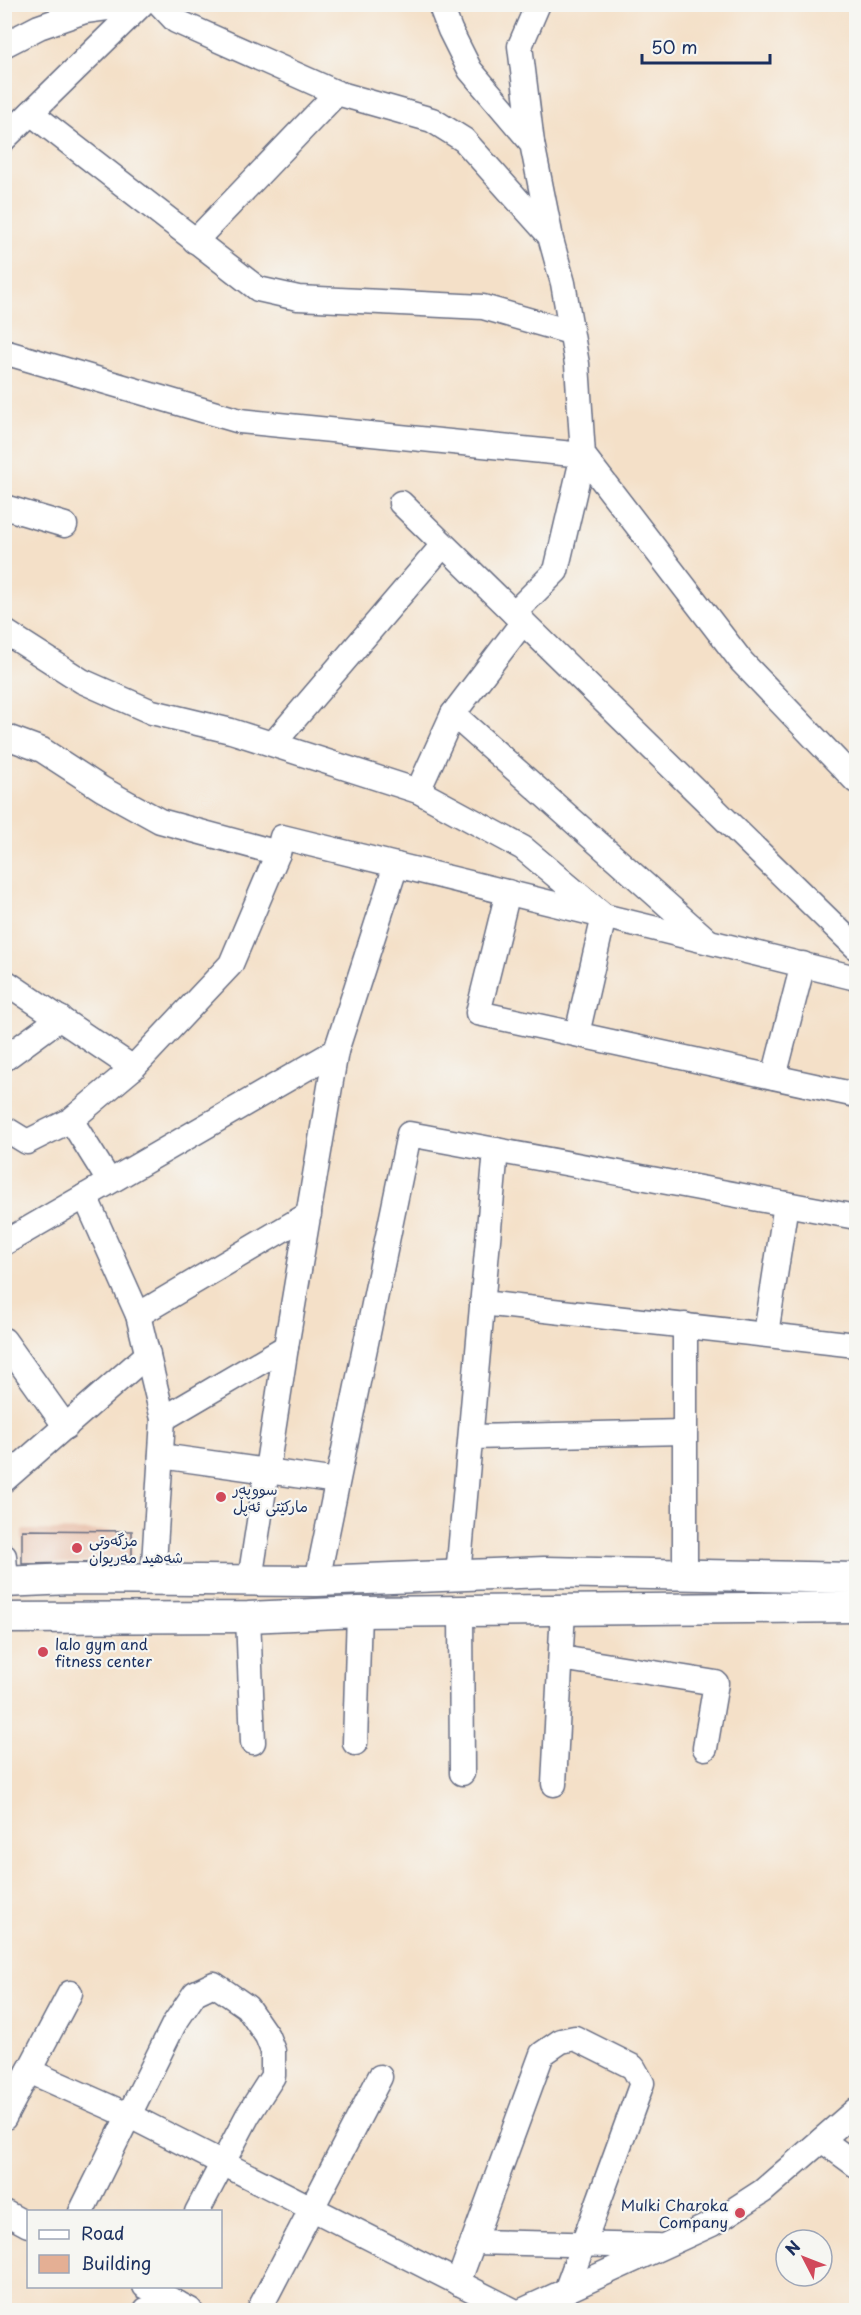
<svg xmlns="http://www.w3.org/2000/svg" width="861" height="2315" viewBox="0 0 861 2315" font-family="'Playpen Sans','Playpen Sans Arabic',sans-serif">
	<rect width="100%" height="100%" fill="#f6f6f2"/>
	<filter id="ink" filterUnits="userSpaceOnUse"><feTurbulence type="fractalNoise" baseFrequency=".0167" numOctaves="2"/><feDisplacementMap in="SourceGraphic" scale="12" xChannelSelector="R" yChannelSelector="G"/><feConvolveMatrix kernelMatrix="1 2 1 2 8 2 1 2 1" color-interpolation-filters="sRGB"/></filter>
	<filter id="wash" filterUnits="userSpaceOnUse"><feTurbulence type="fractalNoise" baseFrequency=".008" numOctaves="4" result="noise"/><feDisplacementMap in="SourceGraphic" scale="24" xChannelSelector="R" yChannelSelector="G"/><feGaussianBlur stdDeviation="1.35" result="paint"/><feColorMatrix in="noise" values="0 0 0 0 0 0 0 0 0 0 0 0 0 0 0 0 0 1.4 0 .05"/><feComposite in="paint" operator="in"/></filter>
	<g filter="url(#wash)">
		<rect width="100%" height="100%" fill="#f4e0c8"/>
		<g id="blocks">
			<polygon fill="#e4af94" points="22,1530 132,1531 132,1562 22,1564"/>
		</g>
	</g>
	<g filter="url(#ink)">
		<use href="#blocks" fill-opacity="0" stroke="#676d83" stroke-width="1.5"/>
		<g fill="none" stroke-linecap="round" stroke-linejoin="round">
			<defs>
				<g id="minor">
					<polyline points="160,4 176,21 337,93 432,120 464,140 550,236 563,283 577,364 583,455 556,571 514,613"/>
					<polyline points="440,4 450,30 470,70 532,143"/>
					<polyline points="538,4 520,46 532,143 550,233"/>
					<polyline points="4,45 39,27 85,11 137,4"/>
					<polyline points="31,113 258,289 298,298 483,307 570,332"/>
					<polyline points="4,139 142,4"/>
					<polyline points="195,241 337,93"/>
					<polyline points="4,352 240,421 583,455 742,662 856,781"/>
					<polyline points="401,503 856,947"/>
					<polyline points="4,507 65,525"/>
					<polyline points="4,631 82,681 152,712 231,731 418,791 523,848 604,916 577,1034"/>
					<polyline points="453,714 707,940"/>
					<polyline points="4,736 42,750 102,789 160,821 278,853"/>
					<polyline points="273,744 443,545"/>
					<polyline points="418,791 453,714 523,622"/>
					<polyline points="508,892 478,1013 856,1095"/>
					<polyline points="4,981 133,1068"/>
					<polyline points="4,1059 60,1018"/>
					<polyline points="774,1077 803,964"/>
					<polyline points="71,1120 109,1181"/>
					<polyline points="4,1128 27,1142 71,1120 133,1068 231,964 278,853 282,837 856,978"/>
					<polyline points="85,1196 138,1315 163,1419 153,1580"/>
					<polyline points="4,1243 336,1051"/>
					<polyline points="482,1303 856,1345"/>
					<polyline points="138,1315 309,1214"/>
					<polyline points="685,1325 685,1575"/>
					<polyline points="766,1334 786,1204"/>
					<polyline points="4,1340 66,1427"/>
					<polyline points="163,1419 286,1347"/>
					<polyline points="472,1437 683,1432"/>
					<polyline points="161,1456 337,1481"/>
					<polyline points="4,1480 148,1354"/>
					<polyline points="4,1556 6,1582"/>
					<polyline points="458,1575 496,1150"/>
					<polyline points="250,1580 286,1347 336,1051 396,865"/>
					<polyline points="317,1581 409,1134 856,1217"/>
					<polyline points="461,1611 462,1773"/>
					<polyline points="248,1617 253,1742"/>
					<polyline points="561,1658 716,1683 705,1748"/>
					<polyline points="355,1743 359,1612"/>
					<polyline points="554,1784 563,1610"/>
					<polyline points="29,2071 130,2116 512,2310"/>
					<polyline points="4,2118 70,1993"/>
					<polyline points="822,2140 856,2165"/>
					<polyline points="4,2212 28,2225"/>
					<polyline points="81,2212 174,2024 195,1993 214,1984 247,2007 267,2036 273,2051 273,2076 248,2115 197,2212"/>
					<polyline points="473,2242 657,2246"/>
					<polyline points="458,2283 542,2054 561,2041 575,2038 633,2067 642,2083 566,2291"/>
					<polyline points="145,2286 190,2310"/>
					<polyline points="146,2310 177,2303"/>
					<polyline points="259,2310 380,2077"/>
					<polyline points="524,2310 712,2224 763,2191 856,2110"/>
				</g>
				<g id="major">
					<polyline points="4,1582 70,1579 317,1581 544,1572 856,1578"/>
					<polyline points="4,1618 248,1617 359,1612 856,1607"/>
				</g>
			</defs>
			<use href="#minor" stroke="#676d83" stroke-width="27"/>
			<use href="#major" stroke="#676d83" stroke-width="33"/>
			<use href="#minor" stroke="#fff" stroke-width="24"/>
			<use href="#major" stroke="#fff" stroke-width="30"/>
		</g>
	</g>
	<g fill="#d1495b" stroke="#f6f6f2" stroke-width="2">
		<circle cx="221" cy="1497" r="6"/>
		<circle cx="77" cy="1548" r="6"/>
		<circle cx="43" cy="1652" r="6"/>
		<circle cx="740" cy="2213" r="6"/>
	</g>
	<g text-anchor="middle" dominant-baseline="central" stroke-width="4.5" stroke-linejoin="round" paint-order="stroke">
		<g font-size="15" fill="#1b2f5e" stroke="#f6f6f2" text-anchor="start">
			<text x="233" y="1488">سووپەر<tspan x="233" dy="17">مارکێتی ئەپڵ</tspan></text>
			<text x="89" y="1539">مزگەوتی<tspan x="89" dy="17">شەھید مەریوان</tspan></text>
			<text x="55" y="1643">lalo gym and<tspan x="55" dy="17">fitness center</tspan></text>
			<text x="728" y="2204" text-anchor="end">Mulki Charoka<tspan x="728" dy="17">Company</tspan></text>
		</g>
	</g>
	<rect width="861" height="2315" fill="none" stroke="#f6f6f2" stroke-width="24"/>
	<rect x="27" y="2210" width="195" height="78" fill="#f6f6f2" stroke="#9ea6b7" stroke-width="1.5"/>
	<rect x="39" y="2230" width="30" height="9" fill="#ffffff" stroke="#9ea6b7" stroke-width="1.5"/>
	<text x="81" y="2240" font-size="18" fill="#1b2f5e">Road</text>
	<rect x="39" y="2255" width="30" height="18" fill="#e4af94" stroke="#9ea6b7" stroke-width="1.5"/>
	<text x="81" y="2270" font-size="18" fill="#1b2f5e">Building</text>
	<g transform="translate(804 2258) rotate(312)"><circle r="28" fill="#f6f6f2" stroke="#9ea6b7" stroke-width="1.5"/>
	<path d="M0-4.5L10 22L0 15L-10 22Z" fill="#d1495b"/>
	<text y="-9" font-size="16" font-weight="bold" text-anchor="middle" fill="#1b2f5e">N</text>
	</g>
	<path d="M642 54v9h128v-9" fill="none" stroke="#1b2f5e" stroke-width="3"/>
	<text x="651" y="54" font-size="18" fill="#1b2f5e" stroke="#f6f6f2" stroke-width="4.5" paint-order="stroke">50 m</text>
</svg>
